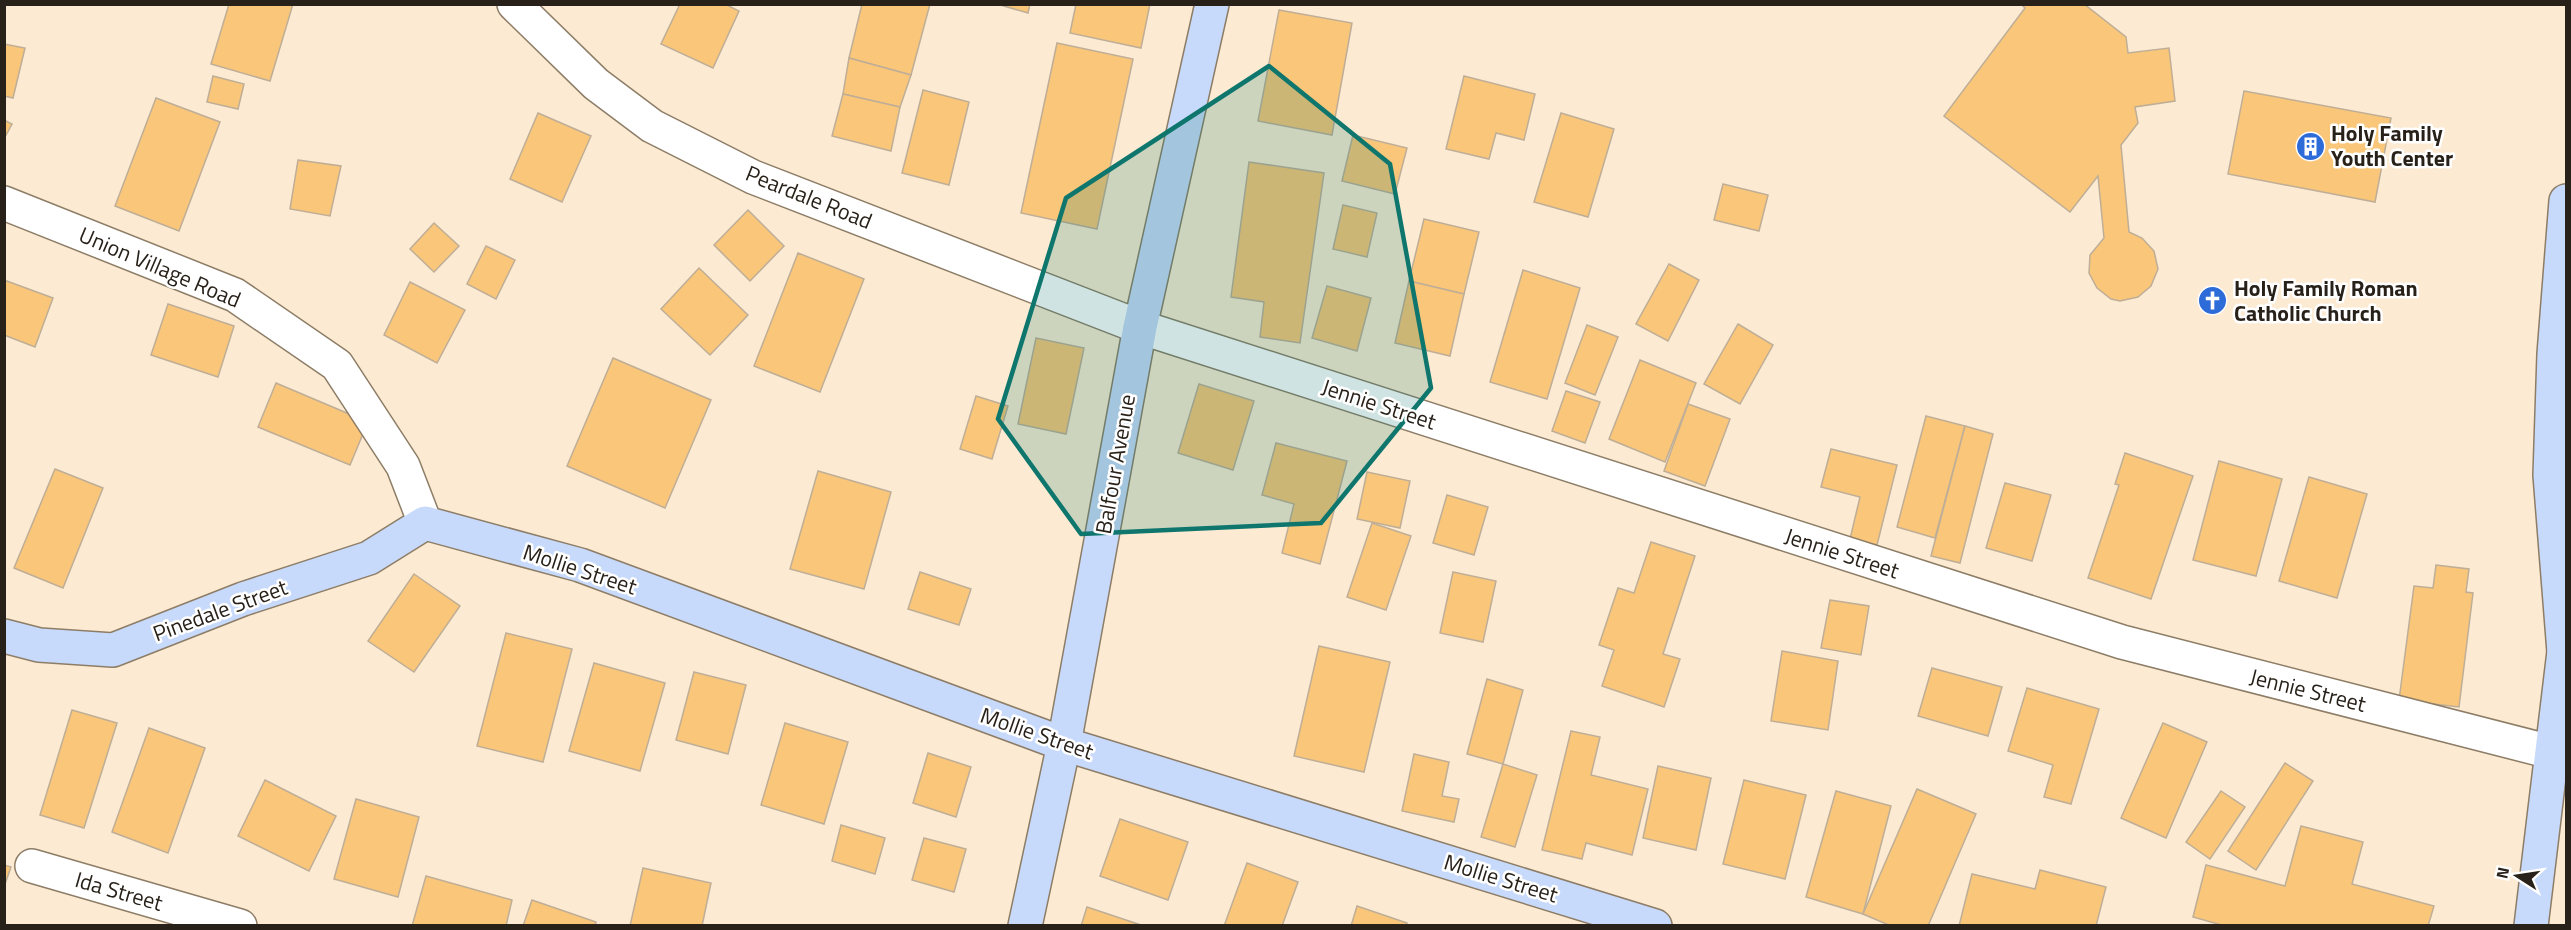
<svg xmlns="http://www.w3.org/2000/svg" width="2571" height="930" viewBox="0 0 2571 930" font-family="'Titillium Web',sans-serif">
	<rect width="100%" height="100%" fill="#fcebd2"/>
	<g fill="#fac679" stroke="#bfae97" stroke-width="1.5">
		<polygon points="229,4 293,4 270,81 211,64"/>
		<polygon points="680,4 725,4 739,11 713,68 661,44"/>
		<polygon points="862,4 930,4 911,75 849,58"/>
		<polygon points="997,4 1030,4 1028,13"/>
		<polygon points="1076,4 1150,4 1141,48 1070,33"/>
		<polygon points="2021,4 2084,4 2126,37 2128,53 2169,48 2175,101 2135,107 2138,123 2121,145 2129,232 2142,238 2154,251 2158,269 2151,286 2138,297 2120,301 2111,299 2097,288 2089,273 2090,255 2104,238 2098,176 2070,212 1944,116 2025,8"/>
		<polygon points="1279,10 1352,23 1332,135 1258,121"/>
		<polygon points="1057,43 1133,59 1097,229 1021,213"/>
		<polygon points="4,44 25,48 13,98 4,96"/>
		<polygon points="849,58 911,75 900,107 843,94"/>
		<polygon points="213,76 244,84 238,109 207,102"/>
		<polygon points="1464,76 1535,94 1524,140 1496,133 1489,159 1446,149"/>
		<polygon points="923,90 969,102 949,185 902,173"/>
		<polygon points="2244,91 2391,118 2375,202 2228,174"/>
		<polygon points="843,94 900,107 891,151 832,136"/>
		<polygon points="156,98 220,122 179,231 115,206"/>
		<polygon points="538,113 591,136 562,202 510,179"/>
		<polygon points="1561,113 1614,129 1588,217 1534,202"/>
		<polygon points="4,120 12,124 4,139"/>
		<polygon points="1353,135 1407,148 1395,194 1342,181"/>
		<polygon points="298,160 341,166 330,216 290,209"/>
		<polygon points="1249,162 1324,173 1300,343 1260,337 1264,302 1231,297"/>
		<polygon points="1723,184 1768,195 1759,231 1714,220"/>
		<polygon points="1343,205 1377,213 1367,257 1333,249"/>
		<polygon points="748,210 784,246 750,281 714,245"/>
		<polygon points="1424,219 1479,232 1464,294 1409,281"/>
		<polygon points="434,223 459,246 434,272 410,249"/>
		<polygon points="486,246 515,260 496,299 467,284"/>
		<polygon points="798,253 864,279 820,392 754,366"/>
		<polygon points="1669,264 1699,280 1668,341 1636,324"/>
		<polygon points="699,268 748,315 710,355 661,309"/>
		<polygon points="1523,270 1580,288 1547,399 1490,382"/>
		<polygon points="4,280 53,298 35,347 4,335"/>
		<polygon points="1409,281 1464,294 1450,356 1395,343"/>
		<polygon points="410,282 465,310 437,363 384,335"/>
		<polygon points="1327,286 1371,298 1357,351 1312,338"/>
		<polygon points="168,304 234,326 218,377 151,355"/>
		<polygon points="1738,324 1773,345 1740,404 1704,384"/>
		<polygon points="1587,325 1618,337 1595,395 1565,383"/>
		<polygon points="1036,338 1084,348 1066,434 1018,424"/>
		<polygon points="613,358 711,400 665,508 567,466"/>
		<polygon points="1640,360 1696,383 1665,462 1609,439"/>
		<polygon points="276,383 368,422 350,465 258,427"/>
		<polygon points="1199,384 1254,401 1233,470 1178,453"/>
		<polygon points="1566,391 1600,402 1585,443 1552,431"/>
		<polygon points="976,396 1008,406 992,459 960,449"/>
		<polygon points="1688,404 1730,419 1705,486 1664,471"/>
		<polygon points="1926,416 1965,426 1935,538 1897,527"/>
		<polygon points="1965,426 1993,434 1960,563 1931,556"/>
		<polygon points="1276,443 1347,461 1320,564 1282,553 1294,504 1262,495"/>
		<polygon points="1831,449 1897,465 1877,545 1850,539 1860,497 1821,487"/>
		<polygon points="2125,453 2193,476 2151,599 2088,578 2119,485 2115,484"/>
		<polygon points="2219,461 2282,479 2256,576 2193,560"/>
		<polygon points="55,469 103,488 63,588 14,568"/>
		<polygon points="818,471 891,492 864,589 790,569"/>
		<polygon points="1367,472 1410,481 1400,528 1357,519"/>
		<polygon points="2309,477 2367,494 2337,598 2279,581"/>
		<polygon points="2005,483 2051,495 2032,561 1986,548"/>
		<polygon points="1447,495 1488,507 1474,555 1433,543"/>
		<polygon points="1372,523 1411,536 1386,610 1347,597"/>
		<polygon points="1651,542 1695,556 1663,654 1680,659 1664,707 1602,686 1614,650 1599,645 1618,588 1634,593"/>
		<polygon points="2436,565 2469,569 2466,592 2473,593 2459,707 2399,700 2414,586 2433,588"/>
		<polygon points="920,572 971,589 959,625 908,609"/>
		<polygon points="1453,572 1496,581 1483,642 1440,633"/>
		<polygon points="414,574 460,606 414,672 368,641"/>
		<polygon points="1830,600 1869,606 1861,655 1821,648"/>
		<polygon points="506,633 572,649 543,762 477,746"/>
		<polygon points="1319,646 1390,662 1364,772 1294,756"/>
		<polygon points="1782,651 1838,661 1828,730 1771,721"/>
		<polygon points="594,663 665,683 640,771 569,751"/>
		<polygon points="1932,668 2002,687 1988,736 1918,716"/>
		<polygon points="694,672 746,685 728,754 676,740"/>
		<polygon points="1487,679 1523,690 1503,764 1467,754"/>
		<polygon points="2027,688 2099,709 2071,804 2044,797 2053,765 2008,751"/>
		<polygon points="72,710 117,723 84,828 40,815"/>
		<polygon points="785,723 848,742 824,824 761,805"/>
		<polygon points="2163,723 2207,742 2166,838 2121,818"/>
		<polygon points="149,728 205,748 168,853 112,832"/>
		<polygon points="1571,731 1600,737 1591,775 1648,789 1632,855 1586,843 1582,859 1542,850"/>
		<polygon points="928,753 971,767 956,817 913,803"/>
		<polygon points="1414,754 1449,762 1442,796 1459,799 1454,822 1402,811"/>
		<polygon points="2285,763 2313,781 2256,870 2228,851"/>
		<polygon points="1503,764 1537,775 1515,847 1481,837"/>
		<polygon points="1658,766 1711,778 1696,850 1643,838"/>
		<polygon points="265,780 336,816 309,871 238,836"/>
		<polygon points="1744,780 1806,795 1785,879 1723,864"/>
		<polygon points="1917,789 1976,814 1928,926 1891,926 1863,914"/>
		<polygon points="1836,791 1891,806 1863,914 1806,897"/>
		<polygon points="2221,791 2245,807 2210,859 2186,842"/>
		<polygon points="356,799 419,817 398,897 334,879"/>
		<polygon points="1120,819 1188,842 1168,900 1100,876"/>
		<polygon points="841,825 885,838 875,874 832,861"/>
		<polygon points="2301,826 2363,842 2352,884 2434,906 2428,926 2225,926 2193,917 2206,865 2285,886"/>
		<polygon points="924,838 966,849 954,892 912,880"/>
		<polygon points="1247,863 1298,882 1282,926 1224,926"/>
		<polygon points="4,865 11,867 4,887"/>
		<polygon points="643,868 711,883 702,926 630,926"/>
		<polygon points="2040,870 2106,887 2096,926 1959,926 1972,874 2035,889"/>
		<polygon points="426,876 512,900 506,926 412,926"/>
		<polygon points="532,900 596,922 595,926 523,926"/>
		<polygon points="1357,906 1407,923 1406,926 1351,926"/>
		<polygon points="1087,907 1144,926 1081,926"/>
	</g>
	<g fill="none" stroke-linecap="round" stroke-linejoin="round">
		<defs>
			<g id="street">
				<polyline points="514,4 596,84 652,126 753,177 1140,327 2122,642 2551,752"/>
				<polyline points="4,203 235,295 337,365 403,466 425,523"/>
				<polyline points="32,866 240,926"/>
			</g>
			<g id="secondary">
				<polyline points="4,636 39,645 113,650 243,599 369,558 425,523 580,565 1064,744 1655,926"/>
				<polyline points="2564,652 2550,475 2554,354 2566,201"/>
				<polyline points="1025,926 1064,744 1140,327 1212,4"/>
				<polyline points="2531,926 2566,635"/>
			</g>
		</defs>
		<use href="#street" stroke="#8d7d67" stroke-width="36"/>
		<use href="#secondary" stroke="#8d7d67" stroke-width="36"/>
		<use href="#street" stroke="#fff" stroke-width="33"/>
		<use href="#secondary" stroke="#c8dafb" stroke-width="33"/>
	</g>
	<path fill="#0f766e" fill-opacity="0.2" stroke="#0f766e" stroke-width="4.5" stroke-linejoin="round" d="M1269 66 1390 164 1431 388 1321 523 1081 534 998 419 1066 198Z"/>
	<defs>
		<symbol id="building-disc" viewBox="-11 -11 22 22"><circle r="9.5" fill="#2d6bd9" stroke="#fff"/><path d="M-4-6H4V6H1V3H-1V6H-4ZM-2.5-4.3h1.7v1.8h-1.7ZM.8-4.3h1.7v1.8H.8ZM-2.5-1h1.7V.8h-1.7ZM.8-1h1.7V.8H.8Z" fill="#fff"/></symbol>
		<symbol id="church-disc" viewBox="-11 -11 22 22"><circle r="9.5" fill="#2d6bd9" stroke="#fff"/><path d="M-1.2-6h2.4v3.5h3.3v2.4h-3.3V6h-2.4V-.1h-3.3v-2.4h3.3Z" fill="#fff"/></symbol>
	</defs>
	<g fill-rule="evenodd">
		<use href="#building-disc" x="2294" y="130" width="33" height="33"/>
		<use href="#church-disc" x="2196" y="284" width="33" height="33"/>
	</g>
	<g text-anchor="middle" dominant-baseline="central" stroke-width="5" stroke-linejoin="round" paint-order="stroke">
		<g font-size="22" font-weight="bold" fill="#282119" stroke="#fff" text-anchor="start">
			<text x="2331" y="133">Holy Family<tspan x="2331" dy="25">Youth Center</tspan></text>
			<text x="2234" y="288">Holy Family Roman<tspan x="2234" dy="25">Catholic Church</tspan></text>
		</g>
		<g font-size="22" fill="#282119" stroke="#fff">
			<text transform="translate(809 197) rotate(22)">Peardale Road</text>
			<text transform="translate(160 267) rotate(23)">Union Village Road</text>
			<text transform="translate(1379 404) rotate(18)">Jennie Street</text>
			<text transform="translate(1115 464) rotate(-80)">Balfour Avenue</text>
			<text transform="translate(1842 553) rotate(18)">Jennie Street</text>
			<text transform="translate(580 569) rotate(18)">Mollie Street</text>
			<text transform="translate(220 610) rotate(-20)">Pinedale Street</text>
			<text transform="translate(2308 690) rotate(14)">Jennie Street</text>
			<text transform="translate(1037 733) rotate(19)">Mollie Street</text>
			<text transform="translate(1501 878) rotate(17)">Mollie Street</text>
			<text transform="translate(119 891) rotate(16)">Ida Street</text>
		</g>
	</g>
	<rect width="2571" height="930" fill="none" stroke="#282119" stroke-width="12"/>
	<g transform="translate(2517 876) rotate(282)" stroke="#ffffff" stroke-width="4.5" paint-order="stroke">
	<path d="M0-4.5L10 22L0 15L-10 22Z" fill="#282119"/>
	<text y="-9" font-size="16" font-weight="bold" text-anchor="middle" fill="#282119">N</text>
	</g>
</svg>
